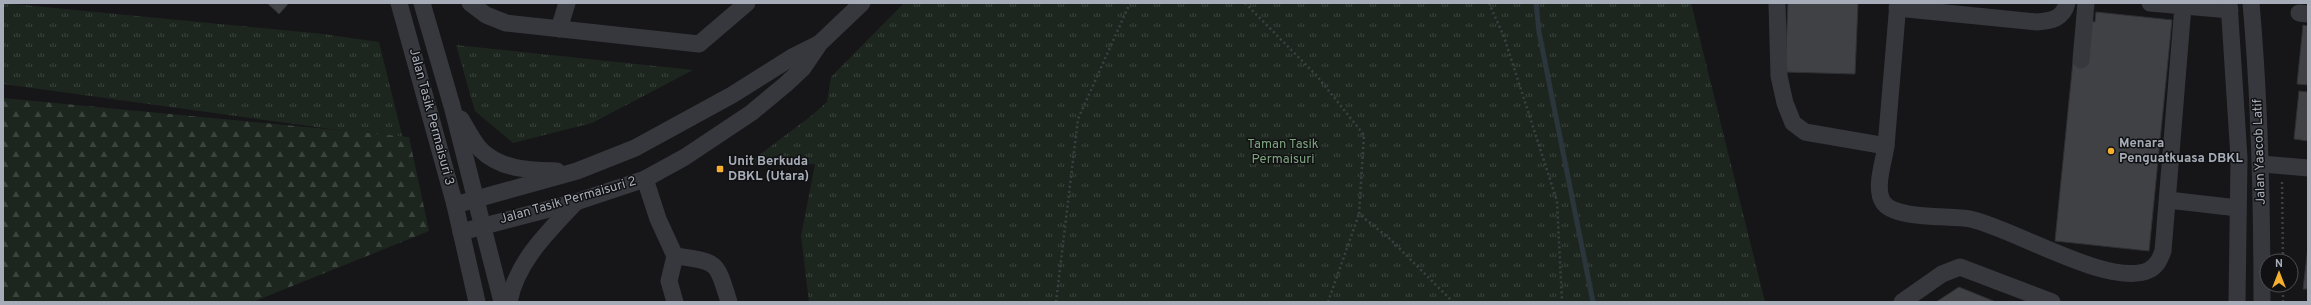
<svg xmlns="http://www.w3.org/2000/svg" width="2311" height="305" viewBox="0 0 2311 305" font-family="Overpass,sans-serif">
	<defs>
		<pattern id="grass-tufts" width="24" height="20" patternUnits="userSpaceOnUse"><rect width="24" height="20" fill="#1d261e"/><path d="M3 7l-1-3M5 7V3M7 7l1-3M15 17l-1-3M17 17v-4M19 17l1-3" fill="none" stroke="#3b433d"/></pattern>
		<pattern id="forest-firs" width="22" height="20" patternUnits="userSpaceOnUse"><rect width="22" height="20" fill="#1d261e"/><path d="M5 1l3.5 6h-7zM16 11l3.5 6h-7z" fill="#3b433d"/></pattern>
	</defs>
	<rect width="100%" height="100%" fill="#161618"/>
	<g fill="url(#grass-tufts)">
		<polygon points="3,3 323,34 379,42 403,139 3,84"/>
		<polygon points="904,3 1691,3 1765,302 809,302 801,236 815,164 746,165 811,116 827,102 831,77"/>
		<polygon points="456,45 693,70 592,123 513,143 475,111"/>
	</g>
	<polygon fill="url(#forest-firs)" points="3,98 409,137 429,231 253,302 3,302"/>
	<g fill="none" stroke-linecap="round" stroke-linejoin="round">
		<polyline stroke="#2b353c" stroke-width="5" points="1536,3 1539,32 1593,302"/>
	</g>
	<g fill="#3f4145" stroke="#2f3034">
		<polygon points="267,3 289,3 279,14"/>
		<polygon points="1788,3 1858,3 1855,74 1785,72"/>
		<polygon points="2096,12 2172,20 2149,251 2055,241 2073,61 2089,21 2095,22"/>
		<polygon points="2303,25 2308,26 2308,85 2297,84"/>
		<polygon points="2299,91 2308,92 2308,141 2294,139"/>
		<polygon points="2308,247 2308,289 2303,289"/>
		<polygon points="1959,287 1996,302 1936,302"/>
	</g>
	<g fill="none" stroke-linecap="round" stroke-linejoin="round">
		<g stroke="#3c3f44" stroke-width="2.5" stroke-dasharray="2 3" stroke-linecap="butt">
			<polyline points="1245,3 1317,76 1364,135 1359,214 1390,239 1453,302"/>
			<polyline points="1489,3 1504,37 1557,201 1562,302"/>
			<polyline points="2282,182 2283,261"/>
			<polyline points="2283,285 2283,302"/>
			<polyline points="1056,302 1078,119 1130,3"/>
			<polyline points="1328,302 1359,214"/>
		</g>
		<g stroke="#36383d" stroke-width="17">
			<polyline points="399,3 455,205 477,302"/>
			<polyline points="422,3 452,106 502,302"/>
			<polyline points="470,3 486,15 506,23 699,44 747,3"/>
			<path d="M1777 3 1779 76 1785 103 1793 123 1805 132 1886 146C1884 161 1874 188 1883 202 1894 220 1951 215 1970 219 2011 227 2111 289 2149 270 2157 266 2160 259 2163 251L2183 6"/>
			<polyline points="2150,3 2230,10"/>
			<polyline points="2229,3 2239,158 2237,302"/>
			<path d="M2251 3C2260 103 2262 202 2262 302"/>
			<path d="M1897 8 2037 22C2051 21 2063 19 2067 3"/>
			<polyline points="2299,13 2308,14"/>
			<polyline points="559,29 567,3"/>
			<polyline points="2081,60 2086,3"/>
			<path d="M461 119C467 129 473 142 481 150 501 170 531 170 557 171"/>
			<polyline points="1886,146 1898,3"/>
			<polyline points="2262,164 2308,168"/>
			<polyline points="645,179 658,219 675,256 669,281 675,302"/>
			<polyline points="2168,200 2238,208"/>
			<polyline points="455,205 577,171 635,148 732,95 794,56 818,44"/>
			<polyline points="461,232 576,202 645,179 685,157 751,113 786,84 803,68 820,43 862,3"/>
			<path d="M675 256C718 262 716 260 729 302"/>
			<path d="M509 302C517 261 548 232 576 202"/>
			<polyline points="1902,302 1942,274 1960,267 2052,302"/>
		</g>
	</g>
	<g fill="#f7b02e" stroke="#111113" stroke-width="1.5">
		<circle cx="2111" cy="151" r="4"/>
		<rect x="716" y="165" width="8" height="8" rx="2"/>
	</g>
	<g text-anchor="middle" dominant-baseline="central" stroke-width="3" stroke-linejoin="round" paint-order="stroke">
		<g font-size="13" fill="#a7adb8" stroke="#111113">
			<text transform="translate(431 117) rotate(75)">Jalan Tasik Permaisuri 3</text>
			<text transform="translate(2260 152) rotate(-92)">Jalan Yaacob Latif</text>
			<text transform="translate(568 201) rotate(-16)">Jalan Tasik Permaisuri 2</text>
		</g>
		<g font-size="13" font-weight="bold" fill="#a7adb8" stroke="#111113" text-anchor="start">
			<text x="2119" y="144">Menara<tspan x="2119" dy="15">Penguatkuasa DBKL</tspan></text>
			<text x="728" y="162">Unit Berkuda<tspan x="728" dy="15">DBKL (Utara)</tspan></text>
		</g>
		<g font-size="13" fill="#7ea47f" stroke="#111113">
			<text x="1283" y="145">Taman Tasik<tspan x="1283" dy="15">Permaisuri</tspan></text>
		</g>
	</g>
	<rect width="2311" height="305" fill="none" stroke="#a7adb8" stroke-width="8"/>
	<g transform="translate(2279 273)"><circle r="19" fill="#111113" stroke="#4d4f55"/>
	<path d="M0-3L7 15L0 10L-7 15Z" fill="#f7b02e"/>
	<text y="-6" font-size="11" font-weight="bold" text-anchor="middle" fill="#a7adb8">N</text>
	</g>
</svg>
